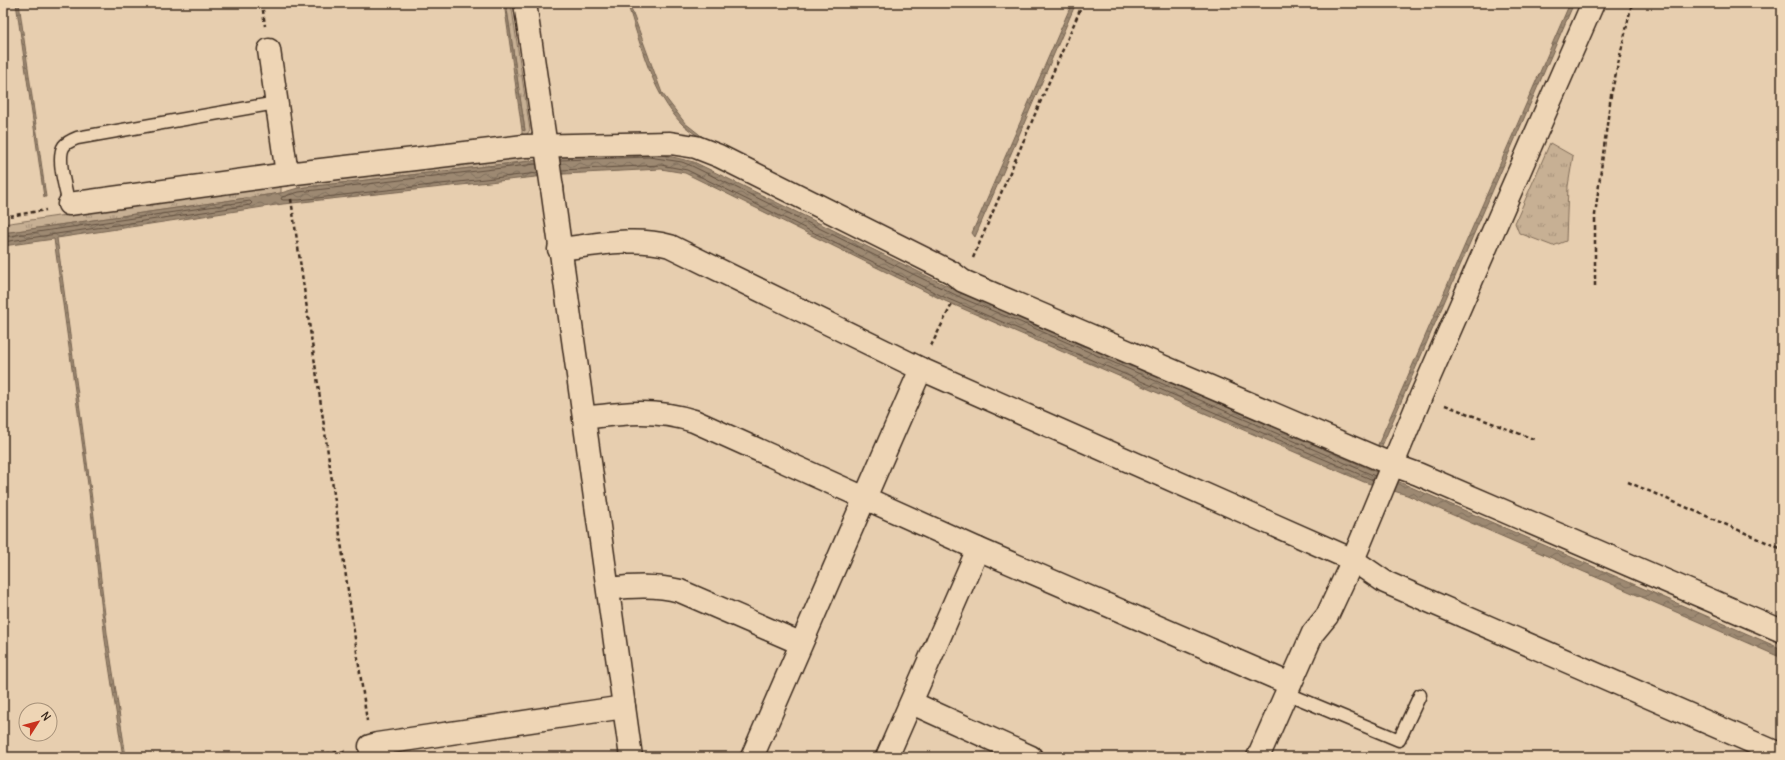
<svg xmlns="http://www.w3.org/2000/svg" width="1785" height="760" viewBox="0 0 1785 760" font-family="Delius,sans-serif">
	<defs>
		<pattern id="grass-tufts" width="24" height="20" patternUnits="userSpaceOnUse"><rect width="24" height="20" fill="#c7b094"/><path d="M3 7l-1-3M5 7V3M7 7l1-3M15 17l-1-3M17 17v-4M19 17l1-3" fill="none" stroke="#a38f78"/></pattern>
		<pattern id="water-waves" width="16" height="10" patternUnits="userSpaceOnUse"><rect width="16" height="10" fill="#9d8972"/><path d="M0 5q4-4 8 0t8 0" fill="none" stroke="#81705d"/></pattern>
	</defs>
	<rect width="100%" height="100%" fill="#e7ceaf"/>
	<filter id="ink" filterUnits="userSpaceOnUse"><feTurbulence type="fractalNoise" baseFrequency=".025" numOctaves="2"/><feDisplacementMap in="SourceGraphic" scale="8" xChannelSelector="R" yChannelSelector="G"/><feConvolveMatrix kernelMatrix="1 2 1 2 8 2 1 2 1" color-interpolation-filters="sRGB"/></filter>
	<g filter="url(#ink)">
		<g fill="url(#grass-tufts)" stroke="#816d59">
			<polygon points="506,3 511,3 530,130 527,134 522,138 522,130 525,130"/>
			<polygon points="1550,143 1573,156 1568,186 1566,241 1553,246 1519,233 1515,223"/>
			<polygon points="529,156 531,161 298,188 296,182"/>
			<polygon points="281,184 281,193 3,233 3,224"/>
		</g>
		<g fill="url(#water-waves)" stroke="#766350">
			<polygon points="16,3 19,3 46,197 44,197"/>
			<polygon points="504,3 506,3 525,131 522,130"/>
			<path d="M627 3H629L662 93 685 123 704 138 703 139C696 135 689 130 683 125 651 93 641 44 627 3Z"/>
			<polygon points="1072,3 1076,3 975,237 972,233"/>
			<polygon points="1570,3 1574,3 1381,448 1377,447"/>
			<polygon points="659,154 694,162 966,295 1145,371 1782,649 1782,658 1407,495 1364,482 945,301 685,173 661,169 564,174 283,204 57,238 92,499 107,633 126,757 123,757 105,640 89,492 54,239 3,246 3,233 281,193 298,188 531,161 561,155"/>
		</g>
		<g fill="none" stroke-linecap="round" stroke-linejoin="round">
			<g stroke="#625040" stroke-width="1">
				<polyline points="560,160 649,157 682,162 692,166 964,299 1020,322 1375,476"/>
				<polyline points="536,164 299,192 282,197 281,199 283,200 299,200 538,173"/>
				<polyline points="562,170 661,165 687,170 946,298 1373,480"/>
				<polyline points="3,237 250,201 252,203 250,205 3,242"/>
			</g>
			<defs>
				<g id="service">
					<path d="M69 204C66 191 56 157 64 146 67 142 72 140 77 138L276 103"/>
					<polyline points="1286,693 1399,740 1420,695"/>
				</g>
				<g id="minor">
					<polyline points="525,3 552,188"/>
					<polyline points="269,50 287,174"/>
					<polyline points="69,204 287,174 524,146 670,143 696,147 719,156 951,272 963,281 1393,465 1418,474 1782,631"/>
					<path d="M559 249C596 245 634 236 670 246L921 369 1353 560 1385 582 1782 755"/>
					<path d="M584 418C625 413 655 409 694 421L978 549 1290 684"/>
					<path d="M609 589C634 586 656 585 680 591L800 643"/>
					<polyline points="912,703 1031,757"/>
					<polyline points="372,757 370,746 377,744 624,707"/>
					<polyline points="752,757 921,369"/>
					<polyline points="887,757 978,549"/>
				</g>
				<g id="tertiary">
					<polyline points="552,188 631,757"/>
					<polyline points="1258,757 1313,633 1327,616 1353,560 1421,396 1593,3"/>
				</g>
			</defs>
			<use href="#service" stroke="#3b2a1e" stroke-width="15"/>
			<use href="#minor" stroke="#3b2a1e" stroke-width="25"/>
			<use href="#tertiary" stroke="#3b2a1e" stroke-width="25"/>
			<g stroke="#3b2a1e" stroke-width="2.5" stroke-dasharray="4 3" stroke-linecap="butt">
				<polyline points="262,3 265,26"/>
				<polyline points="291,199 367,721"/>
				<polyline points="3,217 46,210"/>
				<polyline points="973,258 1083,3"/>
				<polyline points="1595,286 1595,215 1602,162 1611,95 1632,3"/>
				<polyline points="931,346 952,304"/>
				<polyline points="1445,405 1536,440"/>
				<polyline points="1628,482 1782,549"/>
				<polyline points="306,757 345,751"/>
			</g>
			<use href="#service" stroke="#eed5b5" stroke-width="12"/>
			<use href="#minor" stroke="#eed5b5" stroke-width="22"/>
			<use href="#tertiary" stroke="#eed5b5" stroke-width="22"/>
		</g>
	</g>
	<rect width="1785" height="760" fill="none" stroke="#eed5b5" stroke-width="16"/>
	<rect x="8" y="8" width="1769" height="744" fill="none" stroke="#3b2a1e" stroke-width="1.5" filter="url(#ink)"/>
	<g transform="translate(38 722) rotate(54)"><circle r="19" fill="#eed5b5" stroke="#a69179"/>
	<path d="M0-3L7 15L0 10L-7 15Z" fill="#c8321e"/>
	<text y="-6" font-size="11" font-weight="bold" text-anchor="middle" fill="#3b2a1e">N</text>
	</g>
</svg>
